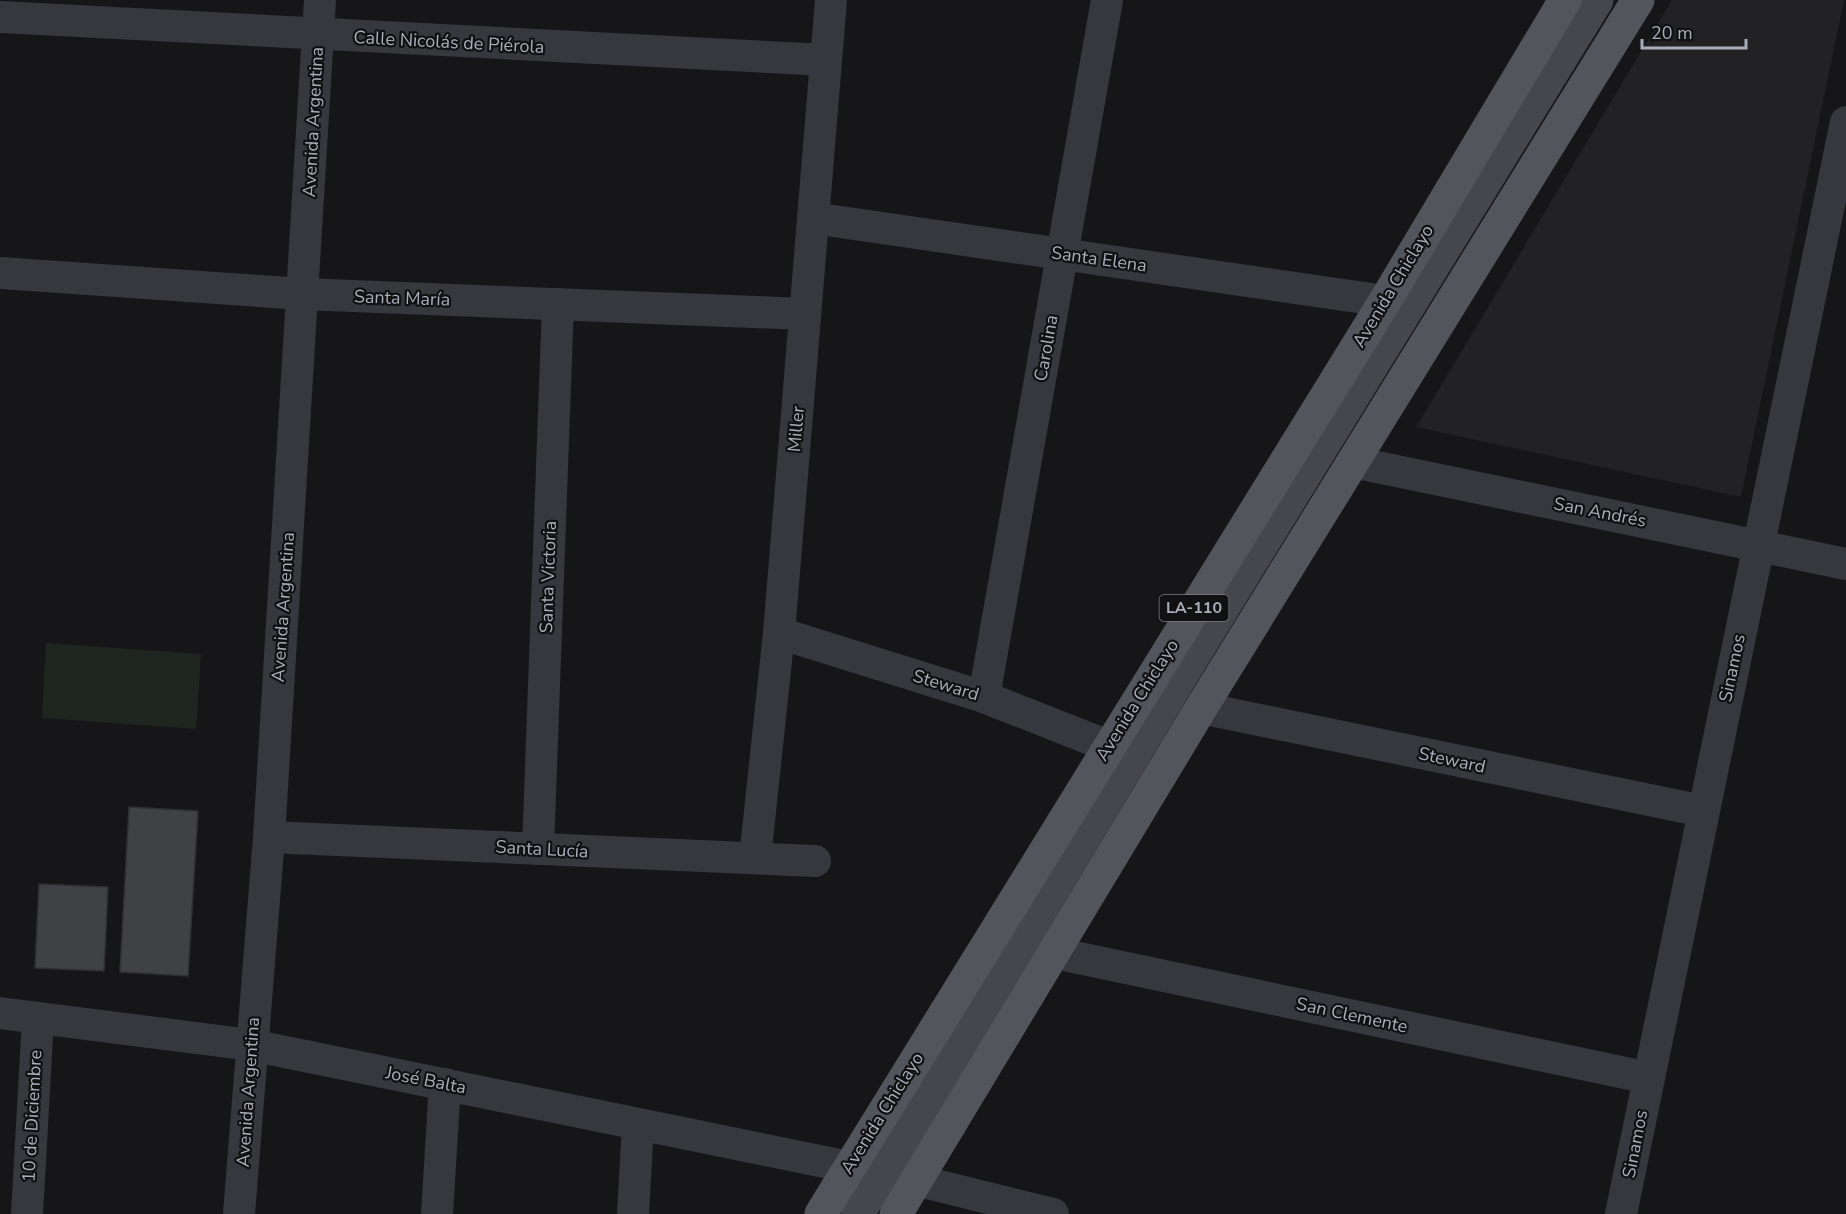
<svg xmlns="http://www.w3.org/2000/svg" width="1846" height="1214" viewBox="0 0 1846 1214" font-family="'Nunito Sans',sans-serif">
	<rect width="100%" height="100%" fill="#161618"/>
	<polygon fill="#222225" points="1672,0 1844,0 1741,497 1416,427"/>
	<polygon fill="#1e261f" points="46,643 201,654 196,729 42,718"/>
	<g fill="#404145" stroke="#303034" stroke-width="1.5">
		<polygon points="129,807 198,811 188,976 120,972"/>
		<polygon points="39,884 108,887 104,971 35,968"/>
	</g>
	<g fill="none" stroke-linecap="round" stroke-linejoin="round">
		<g stroke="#37383d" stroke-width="32">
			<polyline points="0,17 826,60"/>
			<polyline points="813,218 1385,301"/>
			<polyline points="0,273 302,294 805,314"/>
			<polyline points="1353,462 1846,564"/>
			<polyline points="779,633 984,697 1108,746"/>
			<polyline points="984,697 1107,0"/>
			<polyline points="1201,708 1703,811"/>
			<polyline points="269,837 815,861"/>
			<polyline points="538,849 558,304"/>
			<polyline points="755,858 779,633 831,0"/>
			<polyline points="1055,953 1649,1078"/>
			<polyline points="0,1013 251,1045 849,1167"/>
			<polyline points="915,1180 1053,1214"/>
			<polyline points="27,1214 38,1018"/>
			<polyline points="239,1214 269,837 320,0"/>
			<polyline points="437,1214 445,1084"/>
			<polyline points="633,1214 638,1124"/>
			<polyline points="1621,1214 1846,122"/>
		</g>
		<polyline stroke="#45474d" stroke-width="33" points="858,1214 1185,670 1597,0"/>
		<g stroke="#53555c" stroke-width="33">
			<polyline points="821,1214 1385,301 1565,0"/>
			<polyline points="896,1214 1201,708 1638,0"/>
		</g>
	</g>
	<g text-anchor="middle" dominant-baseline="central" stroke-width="4.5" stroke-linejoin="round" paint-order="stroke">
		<rect fill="#111113" stroke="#7b7e86" stroke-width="1.5" x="1159.5" y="595" width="69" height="26" rx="4.5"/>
		<g font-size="16" font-weight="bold" fill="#a8adb8">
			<text x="1194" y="608">LA-110</text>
		</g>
		<g font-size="18" fill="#a8adb8" stroke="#111113">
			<text transform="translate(449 42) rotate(3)">Calle Nicolás de Piérola</text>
			<text transform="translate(313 122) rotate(-87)">Avenida Argentina</text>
			<text transform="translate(1099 259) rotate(8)">Santa Elena</text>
			<text transform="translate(1393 286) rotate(-59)">Avenida Chiclayo</text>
			<text transform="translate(402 298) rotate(2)">Santa María</text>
			<text transform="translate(1046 348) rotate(-80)">Carolina</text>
			<text transform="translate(796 429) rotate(-85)">Miller</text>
			<text transform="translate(1600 512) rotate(11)">San Andrés</text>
			<text transform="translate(548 577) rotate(-88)">Santa Victoria</text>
			<text transform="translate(283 607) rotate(-86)">Avenida Argentina</text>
			<text transform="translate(1732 668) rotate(-78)">Sinamos</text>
			<text transform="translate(946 685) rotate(17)">Steward</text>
			<text transform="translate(1137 700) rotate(-58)">Avenida Chiclayo</text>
			<text transform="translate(1452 760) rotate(12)">Steward</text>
			<text transform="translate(542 849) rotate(3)">Santa Lucía</text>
			<text transform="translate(1352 1015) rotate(12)">San Clemente</text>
			<text transform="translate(426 1080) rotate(11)">José Balta</text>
			<text transform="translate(248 1092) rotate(-86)">Avenida Argentina</text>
			<text transform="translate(882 1113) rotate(-58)">Avenida Chiclayo</text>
			<text transform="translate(32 1116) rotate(-87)">10 de Diciembre</text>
			<text transform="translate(1635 1144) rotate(-79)">Sinamos</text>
		</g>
	</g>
	<path d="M1642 39v9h104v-9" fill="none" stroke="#a8adb8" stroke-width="3"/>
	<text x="1651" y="39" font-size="18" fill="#a8adb8" stroke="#111113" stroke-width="4.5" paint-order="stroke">20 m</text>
</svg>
